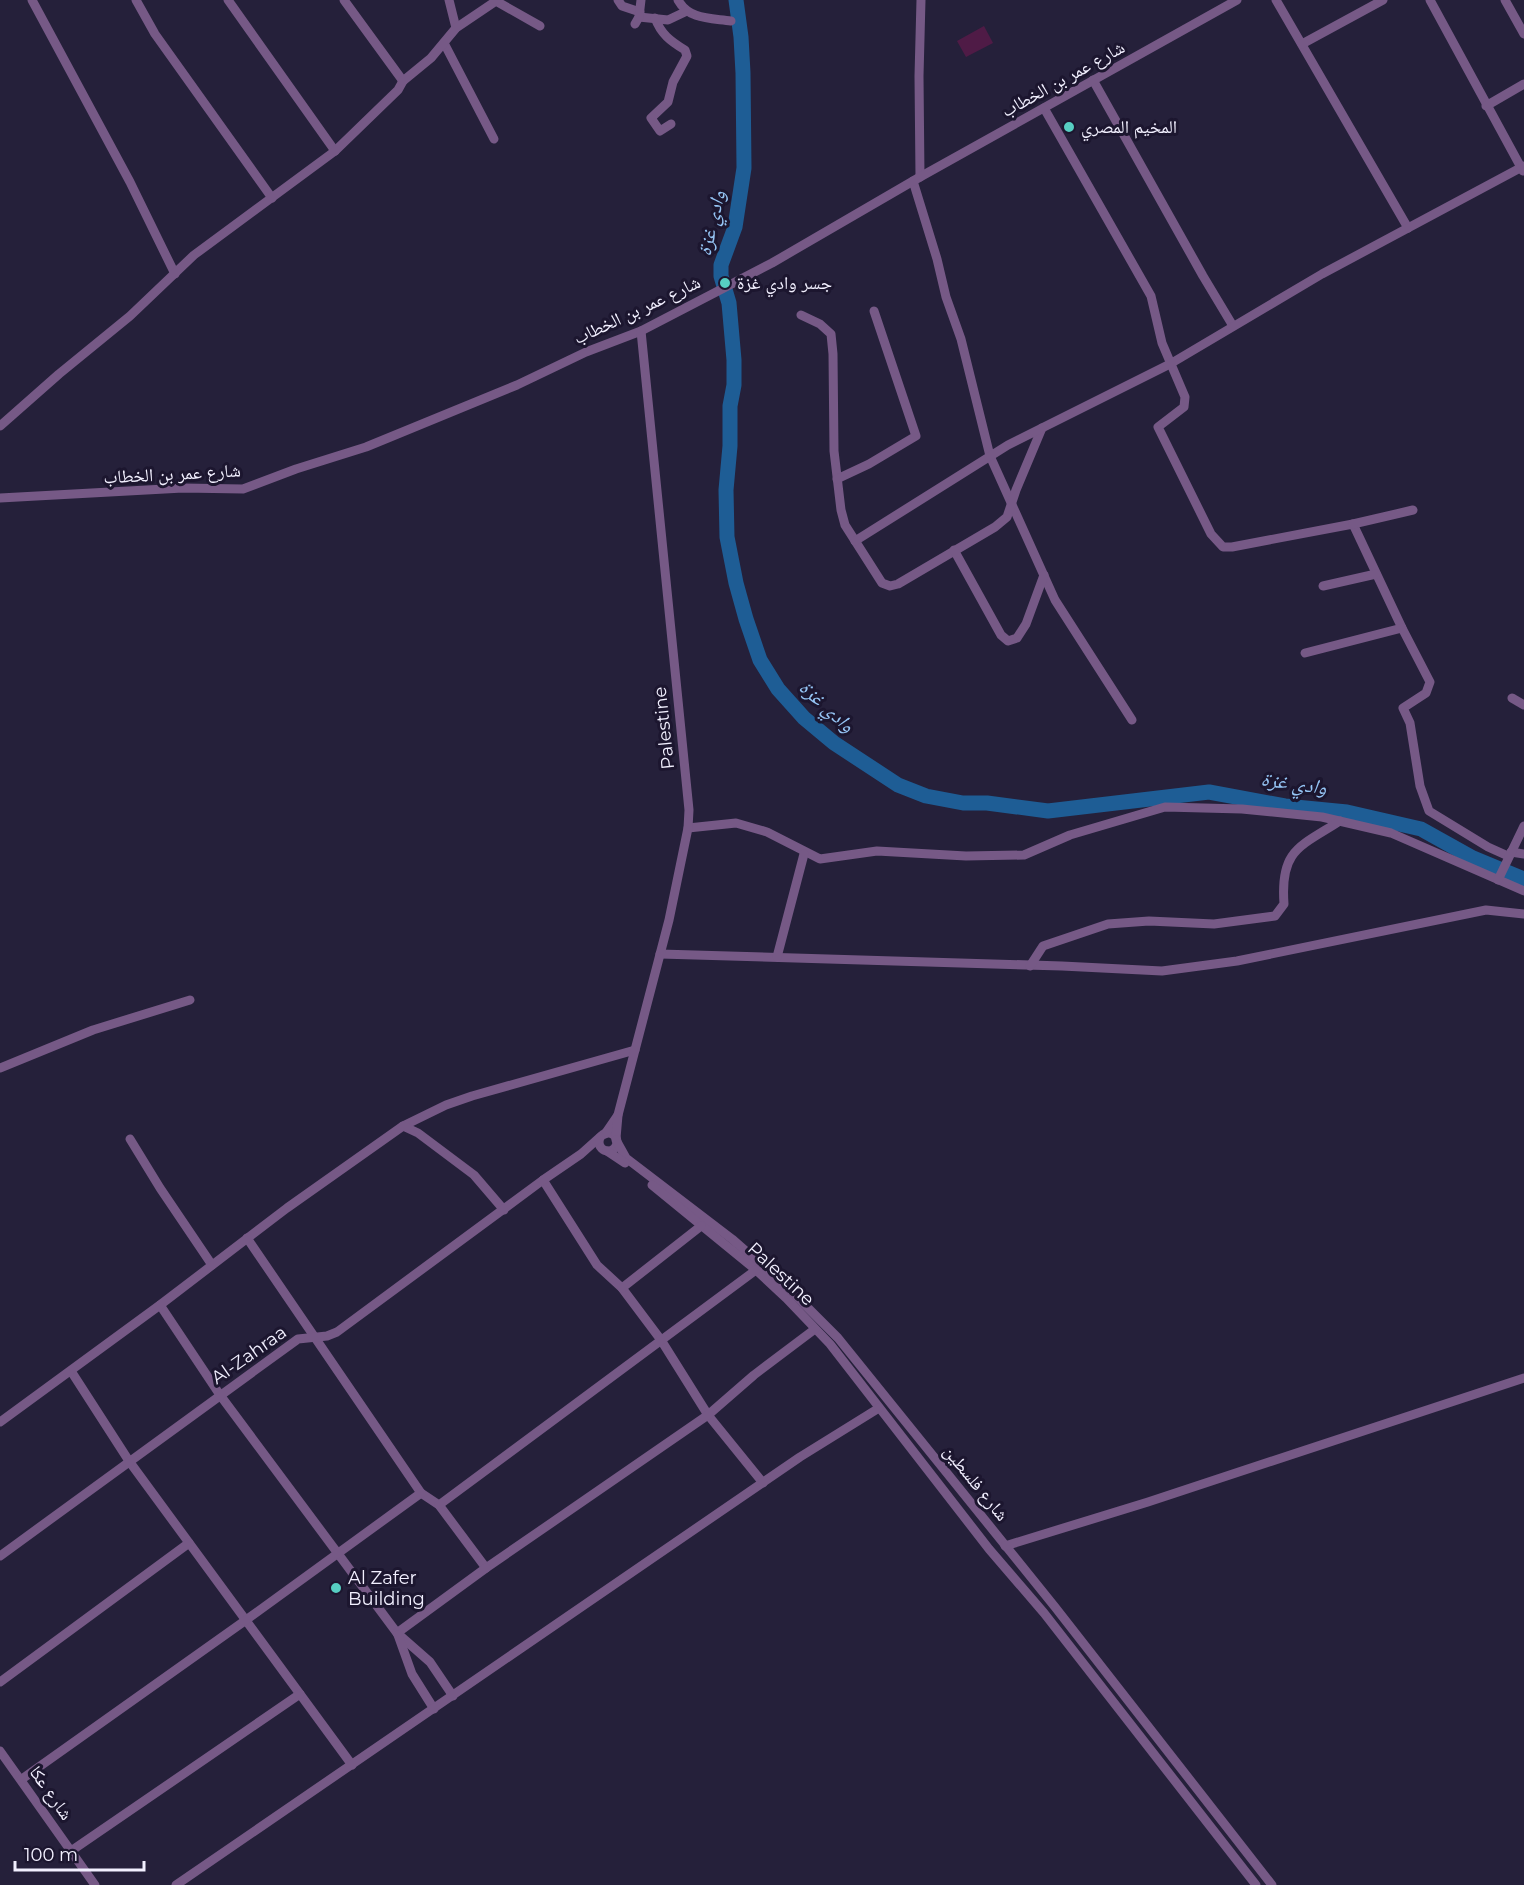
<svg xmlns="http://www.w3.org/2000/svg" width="1524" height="1885" viewBox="0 0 1524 1885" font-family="Montserrat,'Noto Naskh Arabic',sans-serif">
	<rect width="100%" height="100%" fill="#25203a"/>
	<polygon fill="#4f1b46" points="984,26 993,43 966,57 957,41"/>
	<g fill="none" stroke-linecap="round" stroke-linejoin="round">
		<polyline stroke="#1e5d95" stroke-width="15" points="736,0 741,37 743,73 744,168 735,227 721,265 721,276 729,303 734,360 734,385 730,406 730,446 726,490 727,537 736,583 746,619 760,660 778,689 804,718 834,743 898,785 926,796 963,803 987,803 1048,811 1209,792 1285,806 1347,812 1421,829 1473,858 1524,879"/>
		<g stroke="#765986" stroke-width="9">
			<polyline points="32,0 130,182 175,274"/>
			<polyline points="136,0 155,34 272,198"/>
			<polyline points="228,0 335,151"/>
			<polyline points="344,0 403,81"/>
			<polyline points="449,0 456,28"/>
			<polyline points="618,0 622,6 640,12"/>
			<path d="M678 0C689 20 711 18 731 21"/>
			<polyline points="1276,0 1408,228"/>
			<polyline points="1430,0 1523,171"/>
			<polyline points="1505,0 1524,34"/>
			<polyline points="639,17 668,20 687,11"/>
			<path d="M655 18C661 34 670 41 685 50L687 56 673 82 668 102 651 118 660 131 671 124"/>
			<polyline points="635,24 639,17 641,0"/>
			<polyline points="444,43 494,139"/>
			<polyline points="1302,44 1383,0"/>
			<polyline points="1093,80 1203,276 1233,326"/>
			<polyline points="1486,106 1524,84"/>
			<polyline points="1044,108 1151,296 1162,343 1185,397 1184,407 1158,427 1211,534 1223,547 1232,547 1353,524 1402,628 1430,682 1426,693 1403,708 1410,723 1420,786 1429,811 1488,847 1508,856"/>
			<polyline points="920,177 919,76 921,0"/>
			<polyline points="913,181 937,259 946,297 961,339 990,456 1055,600 1132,720"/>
			<polyline points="801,315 820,324 831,334 833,354 834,451 841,510 845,525 882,583 890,586 898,584 995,527 1007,517 1016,490 1042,428"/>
			<polyline points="0,426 59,374 130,316 194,255 335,151 398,90 403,81 431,58 456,28 496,1 540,26"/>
			<polyline points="837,479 869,464 916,436 874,311"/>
			<polyline points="0,498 183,488 243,489 296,469 366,447 517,385 586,352 641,331 772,263 920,177 1237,0"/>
			<polyline points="1353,524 1413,510"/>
			<polyline points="855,541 1008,445 1170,364 1322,274 1524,166"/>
			<polyline points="954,550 1001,635 1008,641 1017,638 1026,624 1044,575"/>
			<polyline points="1323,586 1376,574"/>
			<polyline points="1305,653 1402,628"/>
			<polyline points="1512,698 1524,705"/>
			<polyline points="688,828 736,823 767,832 820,859 877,851 966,856 1024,855 1070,835 1165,807 1242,809 1322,817 1391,833 1524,891"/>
			<polyline points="1511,852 1524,854"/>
			<polyline points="1498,880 1524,826"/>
			<polyline points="660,954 1062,966 1162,971 1237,961 1486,910 1524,914"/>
			<polyline points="777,957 804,854"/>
			<path d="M1030 966 1043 946 1108 924 1149 921 1214 924 1275 916 1284 904C1280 850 1299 847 1340 821"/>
			<polyline points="0,1068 93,1030 190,1000"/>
			<polyline points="403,1126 446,1105 472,1096 635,1050"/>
			<circle cx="608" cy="1142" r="9"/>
			<polyline points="605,1134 618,1115"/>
			<polyline points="616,1138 618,1115 669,920 688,828 689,810 641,331"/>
			<polyline points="130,1139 160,1188 212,1265"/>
			<polyline points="616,1140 626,1158 732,1239 788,1288 838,1338 1055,1607 1272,1885"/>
			<polyline points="607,1151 625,1163"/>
			<polyline points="543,1180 597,1265 622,1288 661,1340 708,1415 763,1483"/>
			<polyline points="652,1185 756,1270 786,1298 830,1344 989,1549 1044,1613 1256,1885"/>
			<polyline points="247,1238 421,1493 439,1505 486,1568 708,1415 754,1375 815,1329"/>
			<polyline points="622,1288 701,1226"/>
			<polyline points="160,1305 220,1395 397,1633 430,1662 453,1696"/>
			<polyline points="71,1371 129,1461 352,1765"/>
			<polyline points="0,1422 160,1305 287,1208 403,1126 418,1133 474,1175 504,1210"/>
			<polyline points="439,1505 756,1270"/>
			<polyline points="1005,1546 1148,1502 1524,1378"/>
			<polyline points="0,1556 298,1339 327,1336 337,1332 543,1180 581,1154 600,1137"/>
			<polyline points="397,1633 486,1568"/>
			<polyline points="398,1635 412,1674 434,1709"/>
			<polyline points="0,1682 189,1543"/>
			<polyline points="0,1751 95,1885"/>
			<polyline points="22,1779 246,1620 421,1493"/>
			<polyline points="71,1851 300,1694"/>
			<polyline points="176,1885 800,1457 879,1408"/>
		</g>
	</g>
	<g fill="#57cec2" stroke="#1c162f" stroke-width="2">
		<circle cx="1069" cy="127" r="6"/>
		<circle cx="725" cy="283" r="6"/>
		<circle cx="336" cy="1588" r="6"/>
	</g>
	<g text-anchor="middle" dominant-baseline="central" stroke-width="6" stroke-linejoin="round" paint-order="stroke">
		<g font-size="18" fill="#f2f0ff" stroke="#1c162f">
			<text transform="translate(1063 79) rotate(-29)">شارع عمر بن الخطاب</text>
			<text transform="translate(637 310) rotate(-25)">شارع عمر بن الخطاب</text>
			<text transform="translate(172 474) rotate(-3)">شارع عمر بن الخطاب</text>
			<text transform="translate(664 728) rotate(-96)">Palestine</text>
			<text transform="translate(781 1274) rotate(43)">Palestine</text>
			<text transform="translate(249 1355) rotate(-35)">Al-Zahraa</text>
			<text transform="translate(976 1483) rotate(51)">شارع فلسطين</text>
			<text transform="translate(51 1793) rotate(55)">شارع عكا</text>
		</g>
		<g font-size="18" fill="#f2f0ff" stroke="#1c162f" text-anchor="start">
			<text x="1081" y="127">المخيم المصري</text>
			<text x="737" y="283">جسر وادي غزة</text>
			<text x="348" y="1578">Al Zafer<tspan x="348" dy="21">Building</tspan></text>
		</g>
		<g font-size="20" font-style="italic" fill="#95c4f4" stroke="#1c162f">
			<text transform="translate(711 223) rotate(-77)">وادي غزة</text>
			<text transform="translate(827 706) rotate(42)">وادي غزة</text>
			<text transform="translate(1294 783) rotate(8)">وادي غزة</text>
		</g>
	</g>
	<path d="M15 1861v9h129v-9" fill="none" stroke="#f2f0ff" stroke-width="3"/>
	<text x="24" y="1861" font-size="18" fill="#f2f0ff" stroke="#1c162f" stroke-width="4.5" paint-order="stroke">100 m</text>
</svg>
